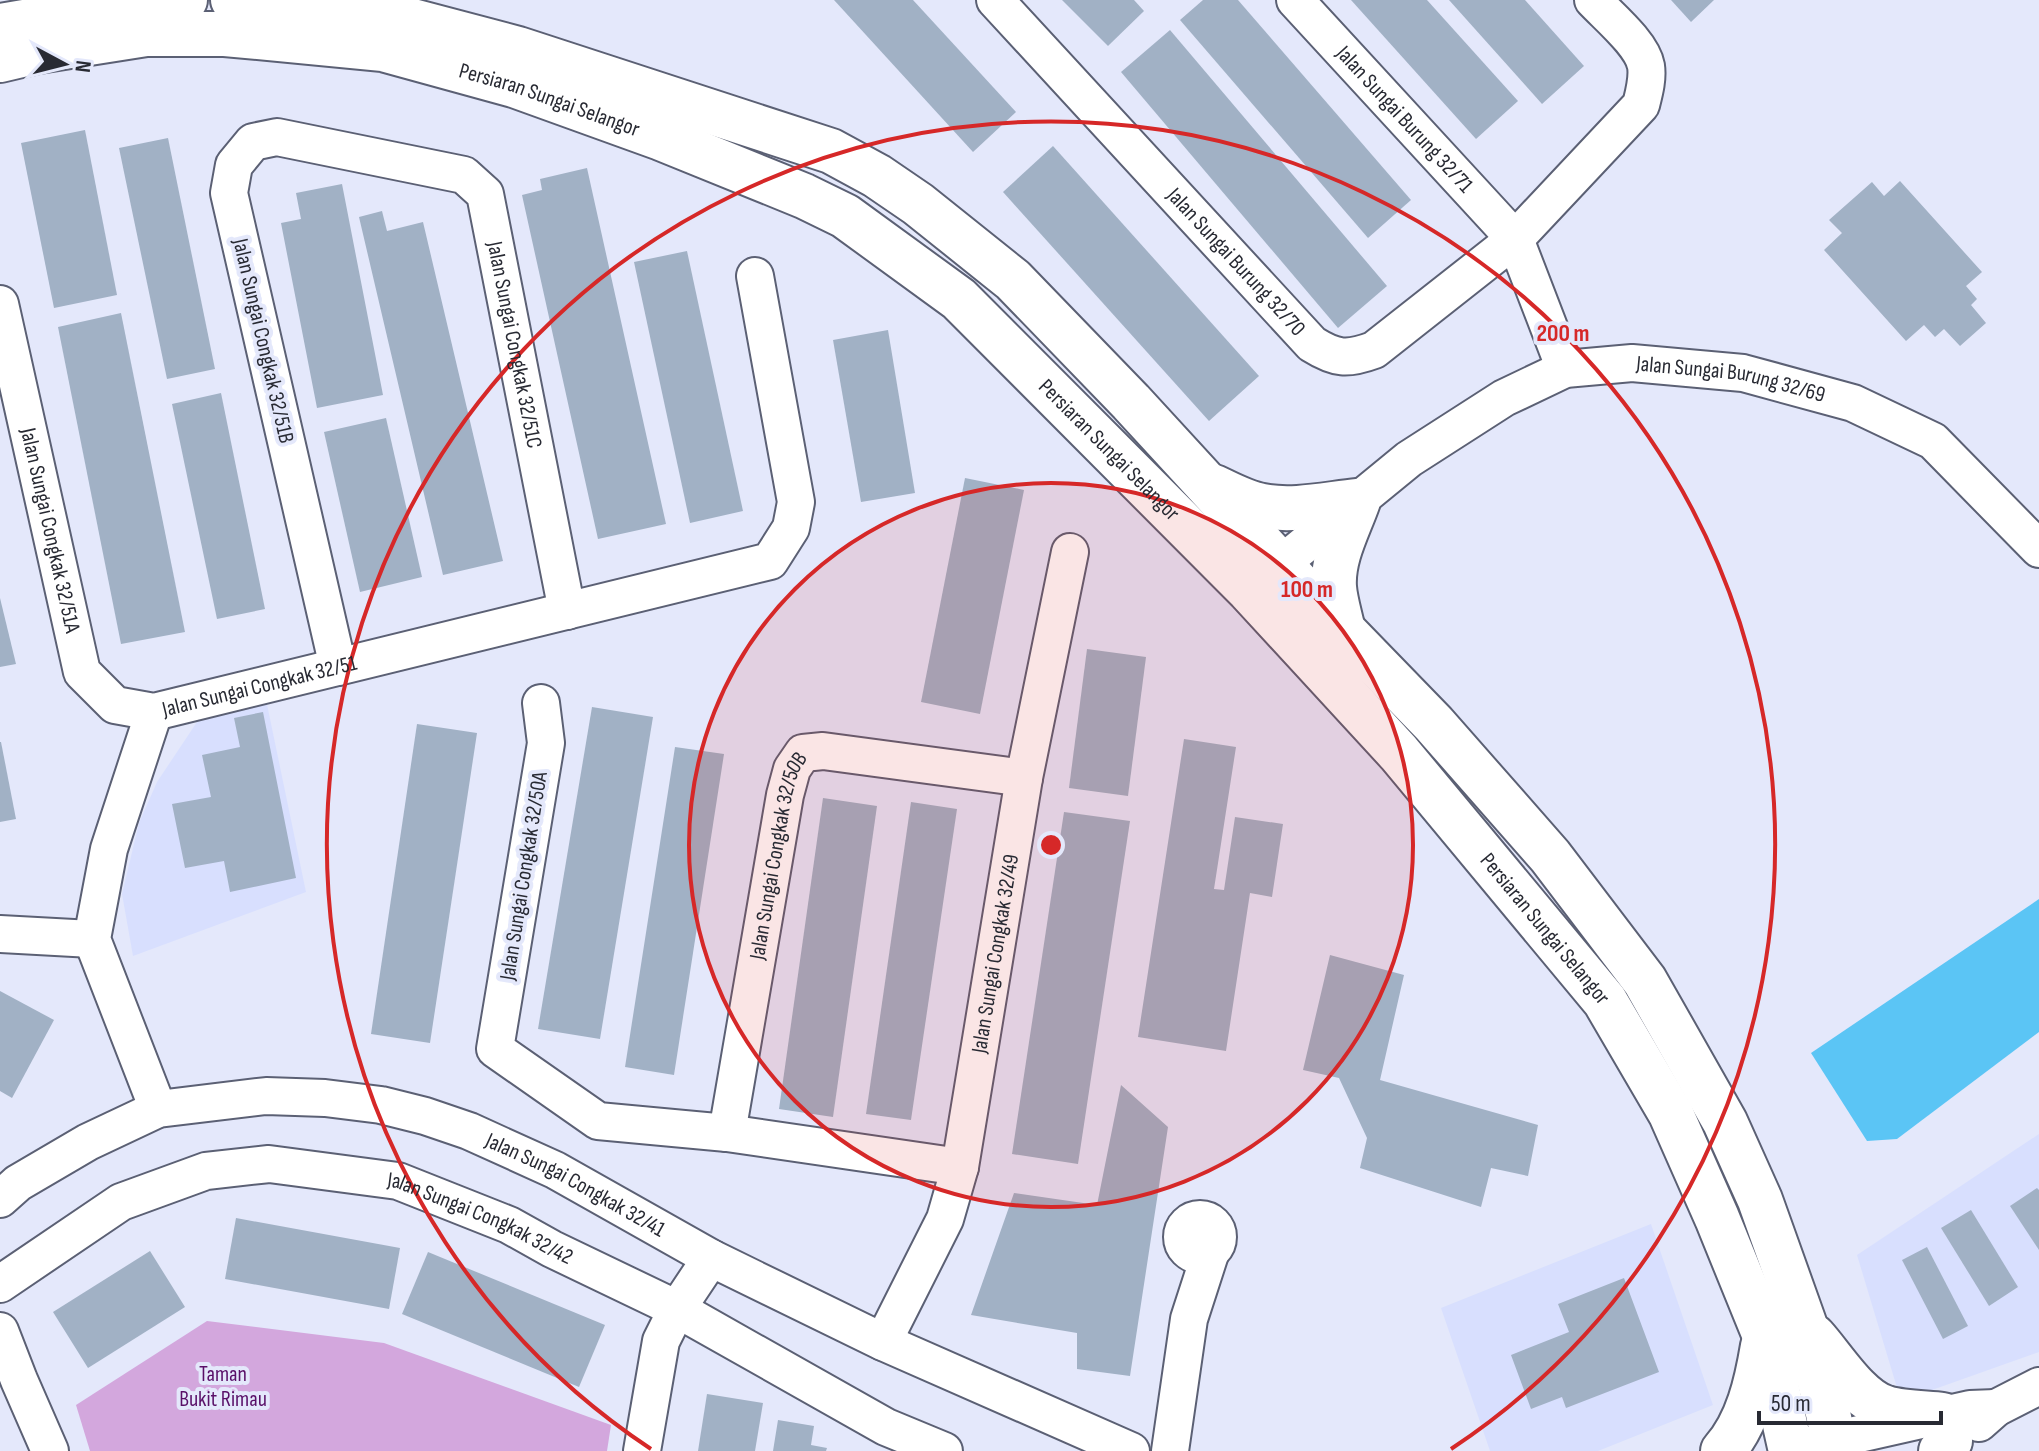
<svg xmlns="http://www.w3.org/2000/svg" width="2039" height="1451" viewBox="0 0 2039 1451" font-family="'Sofia Sans Condensed',sans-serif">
	<rect width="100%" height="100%" fill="#e4e8fb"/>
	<g fill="#d8dffe">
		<polygon points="263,685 306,892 133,956 122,894 139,823 157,782 197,722"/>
		<polygon points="2039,1134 2039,1352 1901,1401 1857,1255"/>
		<polygon points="1651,1224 1713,1405 1598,1451 1490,1451 1441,1308"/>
	</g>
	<polygon fill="#d3a7dd" points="207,1321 384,1343 611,1425 607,1451 90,1451 76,1405"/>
	<polygon fill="#5bc5f5" points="2039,899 2039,1032 1897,1139 1867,1141 1811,1053"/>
	<g fill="#a1b1c5">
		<polygon points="834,0 913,0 1016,112 973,152"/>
		<polygon points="1062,0 1134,0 1144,11 1108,46"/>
		<polygon points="1203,0 1238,0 1411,200 1368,238 1180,20"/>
		<polygon points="1351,0 1427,0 1518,101 1476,139"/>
		<polygon points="1449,0 1525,0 1584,66 1542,104"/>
		<polygon points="1671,0 1714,0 1691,22"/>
		<polygon points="1170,30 1387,286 1338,328 1121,72"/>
		<polygon points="85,130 117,295 54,308 21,143"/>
		<polygon points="168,138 215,369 167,379 119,148"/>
		<polygon points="1053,146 1259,376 1209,421 1003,192"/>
		<polygon points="587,168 666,524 598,539 522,195 542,190 540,179"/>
		<polygon points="1900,181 1982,272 1966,286 1977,299 1971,305 1986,323 1960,346 1944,329 1935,337 1924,325 1906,341 1824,250 1842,233 1829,220 1872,182 1884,196"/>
		<polygon points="342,184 383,395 317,408 281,223 301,219 296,193"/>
		<polygon points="382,211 387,231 423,222 503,561 443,575 359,217"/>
		<polygon points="687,251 743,511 690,523 634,262"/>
		<polygon points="121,313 185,632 121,644 58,327"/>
		<polygon points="888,330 915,493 861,502 833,340"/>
		<polygon points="221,393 265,609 217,619 172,404"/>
		<polygon points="386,418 422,577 360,592 324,432"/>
		<polygon points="965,478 1024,490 980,714 921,702"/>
		<polygon points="0,598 16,664 0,667"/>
		<polygon points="1087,649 1146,657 1128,796 1069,788"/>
		<polygon points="592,707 653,717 600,1039 538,1029"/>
		<polygon points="263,712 296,878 230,892 224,861 185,868 172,804 211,797 202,755 240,747 234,718"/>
		<polygon points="417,724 477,733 430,1043 371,1034"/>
		<polygon points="1184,739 1236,747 1214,889 1224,890 1235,817 1283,824 1272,897 1250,893 1226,1051 1138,1037"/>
		<polygon points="0,742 1,742 16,819 0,822"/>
		<polygon points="675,747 724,754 674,1075 625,1067"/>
		<polygon points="823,798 877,806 833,1117 779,1109"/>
		<polygon points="911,802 957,809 911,1120 866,1114"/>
		<polygon points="1064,812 1130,821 1078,1164 1012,1154"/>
		<polygon points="1330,955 1404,975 1380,1080 1538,1125 1528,1176 1491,1168 1481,1207 1360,1168 1367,1138 1339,1078 1303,1070"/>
		<polygon points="0,991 54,1020 12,1098 0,1091"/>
		<polygon points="1121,1085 1168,1127 1130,1376 1077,1369 1077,1333 971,1315 1014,1193 1097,1205"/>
		<polygon points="2037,1188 2039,1190 2039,1250 2010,1206"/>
		<polygon points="1971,1210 2018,1287 1989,1306 1941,1228"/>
		<polygon points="236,1218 400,1248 389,1309 225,1279"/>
		<polygon points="1927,1247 1968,1326 1943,1339 1902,1260"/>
		<polygon points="150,1251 185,1307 88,1368 53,1312"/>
		<polygon points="428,1252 605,1325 579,1387 402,1314"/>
		<polygon points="1624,1278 1659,1372 1566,1408 1562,1397 1531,1409 1511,1355 1569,1332 1558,1304"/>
		<polygon points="707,1394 763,1403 755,1451 698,1451"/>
		<polygon points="778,1420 814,1426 811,1445 827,1448 826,1451 773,1451"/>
	</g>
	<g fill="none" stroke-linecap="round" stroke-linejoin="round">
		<defs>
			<g id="minor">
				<path id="s1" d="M995 0 1312 344C1336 359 1347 360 1374 350L1515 239 1641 105C1644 93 1648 79 1646 66 1642 44 1609 17 1593 0"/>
				<path id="s2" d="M1295 0 1515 239 1565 369"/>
				<path id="s3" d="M0 304 82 672 115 705 154 712 770 561 791 528 796 502 755 276"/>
				<path id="s4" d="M1259 582 1409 459 1504 398 1565 369 1632 363 1743 373 1853 403 1933 441 2039 549"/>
				<path id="s5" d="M338 667 229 193 234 165 253 142 277 137 464 175 485 194 567 611"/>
				<polyline points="541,703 546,743 495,1049 598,1121 727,1133 960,1167"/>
				<polyline points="154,712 109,849 92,939 158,1109"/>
				<polyline points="0,934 92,939"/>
				<path id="s6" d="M727 1133 785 795 792 769 803 753 823 751 1024 778"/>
				<path id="s7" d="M0 1199 18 1183 88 1142 158 1109 266 1096 325 1098 381 1105 425 1116 469 1131 555 1170 711 1258 883 1342 1131 1451"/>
				<circle cx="1200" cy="1237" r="18"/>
				<path id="s8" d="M0 1284 121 1202 206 1171 269 1164 398 1181 509 1225 552 1249 677 1309 886 1427 944 1451"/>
				<polyline points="0,1331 19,1380 50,1451"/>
				<path id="s9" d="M883 1342 945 1219 960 1167 1024 778 1070 552"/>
				<polyline points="1979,1423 1996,1408 2039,1386"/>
				<polyline points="1810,1445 1970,1409 1996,1408"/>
				<polyline points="642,1451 661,1341 677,1309 711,1258"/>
				<polyline points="1170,1451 1189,1319 1211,1251"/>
			</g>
			<g id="major">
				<polyline points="233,0 382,13 518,49 831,151 877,176 918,204 1013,280 1131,402 1300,586 1434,724 1550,856 1645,981 1725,1122 1760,1200 1805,1326 1828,1413 1836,1451"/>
				<polyline points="0,26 144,2 185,0"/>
				<path id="s10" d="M0 60 38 51 146 34H225L383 49 514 85 661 138 804 196 845 216 959 299 1249 590 1399 753 1605 1001 1671 1114 1717 1218 1765 1336 1791 1451"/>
				<path d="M1214 487C1229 494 1245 503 1262 506 1293 512 1327 504 1358 501 1349 527 1332 557 1334 587 1335 601 1340 616 1343 631"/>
				<path d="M1814 1337C1833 1358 1858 1400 1886 1408 1902 1413 1926 1413 1943 1415"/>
				<path d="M1723 1451C1748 1423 1757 1382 1763 1346"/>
				<polyline points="1941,1451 1950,1441"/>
			</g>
		</defs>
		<use href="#minor" stroke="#5b6074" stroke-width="40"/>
		<use href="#major" stroke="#5b6074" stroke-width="48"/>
		<use href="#minor" stroke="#fff" stroke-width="36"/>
		<use href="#major" stroke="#fff" stroke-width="44"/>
	</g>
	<circle cx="1051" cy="845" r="362" fill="#d62828" fill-opacity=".12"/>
	<g fill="none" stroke="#d62828" stroke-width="4">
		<circle cx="1051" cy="845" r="362"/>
		<path d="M651 1449A724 724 0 1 1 1451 1449"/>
	</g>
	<g text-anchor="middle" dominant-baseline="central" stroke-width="8" stroke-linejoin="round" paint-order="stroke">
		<g font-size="22" fill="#282a33" stroke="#e4e8fb">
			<text stroke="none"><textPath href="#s10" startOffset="560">Persiaran Sungai Selangor</textPath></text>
			<text stroke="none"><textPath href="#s2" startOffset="162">Jalan Sungai Burung 32/71</textPath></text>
			<text stroke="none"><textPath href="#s1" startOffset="356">Jalan Sungai Burung 32/70</textPath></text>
			<text transform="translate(263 341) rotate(77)">Jalan Sungai Congkak 32/51B</text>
			<text stroke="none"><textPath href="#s5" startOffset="942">Jalan Sungai Congkak 32/51C</textPath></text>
			<text stroke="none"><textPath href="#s4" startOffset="542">Jalan Sungai Burung 32/69</textPath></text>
			<text stroke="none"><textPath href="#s10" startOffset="1232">Persiaran Sungai Selangor</textPath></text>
			<text stroke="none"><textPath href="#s3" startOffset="232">Jalan Sungai Congkak 32/51A</textPath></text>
			<text stroke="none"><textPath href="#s3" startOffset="572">Jalan Sungai Congkak 32/51</textPath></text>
			<text stroke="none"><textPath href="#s6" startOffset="282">Jalan Sungai Congkak 32/50B</textPath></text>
			<text transform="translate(524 876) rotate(-81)">Jalan Sungai Congkak 32/50A</text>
			<text stroke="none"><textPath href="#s10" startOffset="1880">Persiaran Sungai Selangor</textPath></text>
			<text stroke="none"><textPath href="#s9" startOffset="408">Jalan Sungai Congkak 32/49</textPath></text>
			<text stroke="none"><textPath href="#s7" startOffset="618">Jalan Sungai Congkak 32/41</textPath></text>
			<text stroke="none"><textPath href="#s8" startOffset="520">Jalan Sungai Congkak 32/42</textPath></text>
		</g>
		<g font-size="22" fill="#590f68" stroke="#e4e8fb">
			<text x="223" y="1374">Taman<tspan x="223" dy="25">Bukit Rimau</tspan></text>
		</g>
	</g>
	<circle cx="1051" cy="845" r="12" fill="#d62828" stroke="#e4e8fb" stroke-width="4"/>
	<g font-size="24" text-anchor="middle" font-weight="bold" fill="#d62828" stroke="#e4e8fb" stroke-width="8" stroke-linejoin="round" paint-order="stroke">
		<text x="1563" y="341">200 m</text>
		<text x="1307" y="597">100 m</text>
	</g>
	<g transform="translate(64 64) rotate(97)" stroke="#e4e8fb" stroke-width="6" paint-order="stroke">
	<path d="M0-6L14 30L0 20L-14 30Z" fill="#282a33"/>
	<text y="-12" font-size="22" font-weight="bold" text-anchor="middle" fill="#282a33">N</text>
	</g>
	<path d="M1759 1411v12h182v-12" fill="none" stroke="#282a33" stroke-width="4"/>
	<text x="1771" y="1411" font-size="24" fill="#282a33" stroke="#e4e8fb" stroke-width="6" paint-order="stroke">50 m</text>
</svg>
